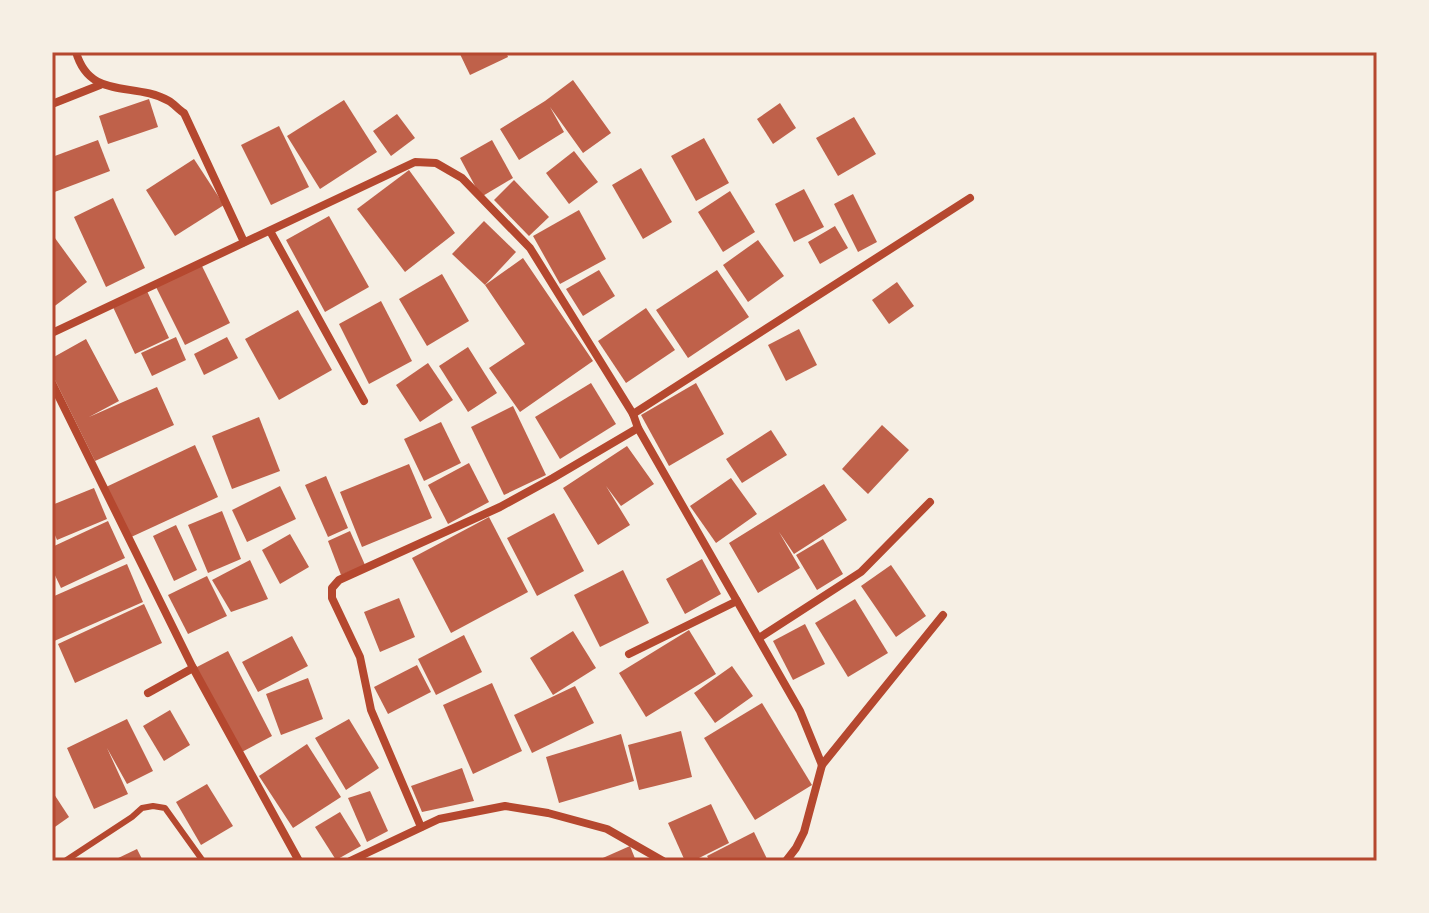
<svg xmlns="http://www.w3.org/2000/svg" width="1429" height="913" viewBox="0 0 1429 913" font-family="'Sofia Sans Condensed',sans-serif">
	<rect width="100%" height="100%" fill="#f6efe4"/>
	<g fill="#bf614a">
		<polygon points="459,52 506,52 508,57 470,75"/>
		<polygon points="573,80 611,133 583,153 550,107 564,132 519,160 500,129 545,101"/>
		<polygon points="149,99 158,127 108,144 99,116"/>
		<polygon points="344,100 377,152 320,189 287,136"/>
		<polygon points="780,103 796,128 773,144 757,119"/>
		<polygon points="397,114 415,138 391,156 373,131"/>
		<polygon points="854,117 876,154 838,176 816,138"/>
		<polygon points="279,126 309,187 271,205 241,145"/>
		<polygon points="704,138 729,183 696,201 671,156"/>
		<polygon points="98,140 110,171 52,193 52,157"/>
		<polygon points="492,140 513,178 481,197 460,158"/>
		<polygon points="574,151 598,182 569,204 546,173"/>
		<polygon points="194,159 224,205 175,236 146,190"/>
		<polygon points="641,168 672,222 643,239 612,185"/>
		<polygon points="409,170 455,233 405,272 357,209"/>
		<polygon points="514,180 549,217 529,236 494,200"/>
		<polygon points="804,189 824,227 794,242 775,204"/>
		<polygon points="730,191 755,232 723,252 698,212"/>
		<polygon points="853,194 877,242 858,252 834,204"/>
		<polygon points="113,198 145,268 106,287 74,217"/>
		<polygon points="579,210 606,259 560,284 533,236"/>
		<polygon points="329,216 369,287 325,312 286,240"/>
		<polygon points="484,221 516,252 485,285 452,254"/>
		<polygon points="835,226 848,248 820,264 808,242"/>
		<polygon points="52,234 87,282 52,308"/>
		<polygon points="758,240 784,276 748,302 723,265"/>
		<polygon points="523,258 593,361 520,412 489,368 525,344 485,285"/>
		<polygon points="201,264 230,323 185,345 156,287"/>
		<polygon points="599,270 615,296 583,316 566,289"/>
		<polygon points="717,270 749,317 688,358 656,310"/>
		<polygon points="442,274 469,321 427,346 399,299"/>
		<polygon points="897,282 914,306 889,324 872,300"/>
		<polygon points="147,291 169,338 135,354 113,307"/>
		<polygon points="381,301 412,361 369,384 339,324"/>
		<polygon points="646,308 675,350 626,383 598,341"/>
		<polygon points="298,310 332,370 279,400 245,339"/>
		<polygon points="799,329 817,365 786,381 768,345"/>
		<polygon points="176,337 186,360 152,376 141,353"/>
		<polygon points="227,337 238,358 204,375 194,354"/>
		<polygon points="86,339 119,401 89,417 157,387 174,425 95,461 52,374 52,358"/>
		<polygon points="468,347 497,393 468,412 439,366"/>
		<polygon points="428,363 453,400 420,422 396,385"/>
		<polygon points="591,383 616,424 560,459 535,417"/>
		<polygon points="696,383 724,434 669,466 641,415"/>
		<polygon points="513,406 546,475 504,495 471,427"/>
		<polygon points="259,417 280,471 232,489 212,436"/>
		<polygon points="441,422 461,463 424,481 404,439"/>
		<polygon points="882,425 909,450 868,494 842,469"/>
		<polygon points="771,430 787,455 742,483 726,459"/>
		<polygon points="195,445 218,497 129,538 106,487"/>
		<polygon points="627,446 654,484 621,506 606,486 630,525 598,545 563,488"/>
		<polygon points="469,463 489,502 448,524 428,485"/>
		<polygon points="409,464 432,518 362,547 340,492"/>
		<polygon points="326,476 348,528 328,537 305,485"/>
		<polygon points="731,478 757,514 716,543 690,506"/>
		<polygon points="824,484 847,520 794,554 779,532 800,568 758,593 729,543"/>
		<polygon points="280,486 296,519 247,542 232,510"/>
		<polygon points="94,488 107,519 57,540 52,528 52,505"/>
		<polygon points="222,511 241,559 208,573 188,525"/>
		<polygon points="554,513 584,571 537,596 507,538"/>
		<polygon points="489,517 528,592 451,633 412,558"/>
		<polygon points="108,521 125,558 61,588 52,569 52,547"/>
		<polygon points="176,525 197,570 174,581 153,536"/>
		<polygon points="350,531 365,565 341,575 328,541"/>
		<polygon points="290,534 309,567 280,584 262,550"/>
		<polygon points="823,539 843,574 817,590 796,555"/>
		<polygon points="702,559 721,594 685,614 666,579"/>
		<polygon points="250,560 268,599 231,612 212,580"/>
		<polygon points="127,564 143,602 52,642 52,597"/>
		<polygon points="891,565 926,616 896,637 861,586"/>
		<polygon points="623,570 649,623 600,647 574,595"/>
		<polygon points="207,576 227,616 188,634 168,595"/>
		<polygon points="399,598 415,637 380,652 364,612"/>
		<polygon points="855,599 888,653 848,677 815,623"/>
		<polygon points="144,604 162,643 75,683 58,644"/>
		<polygon points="805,624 825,664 793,680 773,641"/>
		<polygon points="689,630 716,674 646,717 619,673"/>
		<polygon points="573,631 596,668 553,695 530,658"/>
		<polygon points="464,635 482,672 436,695 418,659"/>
		<polygon points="292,636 308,666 258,692 242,662"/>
		<polygon points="228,651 272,736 240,753 195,668"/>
		<polygon points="417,665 431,692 388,714 374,687"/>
		<polygon points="732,666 753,696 715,723 694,693"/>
		<polygon points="308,678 323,719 281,735 266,694"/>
		<polygon points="492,683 522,751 473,774 443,705"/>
		<polygon points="575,686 594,723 532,753 514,715"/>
		<polygon points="762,703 812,785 755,820 704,738"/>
		<polygon points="170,710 190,745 164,761 143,726"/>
		<polygon points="127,719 153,771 127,784 107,748 128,794 94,809 67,748"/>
		<polygon points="349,719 379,768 346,790 315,738"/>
		<polygon points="681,731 692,777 639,790 628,745"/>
		<polygon points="621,734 634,781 559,803 546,757"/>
		<polygon points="307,744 341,797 293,828 259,776"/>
		<polygon points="462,768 474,801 422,812 411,786"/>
		<polygon points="207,784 233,826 201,845 176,802"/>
		<polygon points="52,791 69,817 52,829"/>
		<polygon points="370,791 388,831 367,842 348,798"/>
		<polygon points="711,804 729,843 693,861 685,861 668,823"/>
		<polygon points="340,812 361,846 336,860 315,827"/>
		<polygon points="754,832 768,861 710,861 707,856"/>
		<polygon points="630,846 636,861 596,861"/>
		<polygon points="137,849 143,861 112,861"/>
	</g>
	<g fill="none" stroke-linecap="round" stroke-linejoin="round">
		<polyline stroke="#b5482f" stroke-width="6" points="65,861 132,817 142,808 153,806 165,808 203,861"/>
		<g stroke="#b5482f" stroke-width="8">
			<path d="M76 52C90 101 134 81 169 101 174 104 179 110 184 113L244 242"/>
			<polyline points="52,104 100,85"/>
			<polyline points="270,231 364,401"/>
			<polyline points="52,333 415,162 436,163 462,178 530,248 633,414 638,428 800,711 822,765 804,832 796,848 786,861"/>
			<polyline points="52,383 193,668 299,861"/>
			<polyline points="633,414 970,198"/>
			<polyline points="759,638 861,572 930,502"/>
			<polyline points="629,654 737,601"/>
			<polyline points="148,693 193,668"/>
			<polyline points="822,765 943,615"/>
			<polyline points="421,827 371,710 360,657 332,598 332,588 339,580 500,507 553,478 638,428"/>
			<polyline points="350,861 439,819 505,806 548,813 607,829 663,861"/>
		</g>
	</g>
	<rect width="1429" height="913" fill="none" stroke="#f6efe4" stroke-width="108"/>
	<rect x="54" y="54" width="1321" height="805" fill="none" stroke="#b5482f" stroke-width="3"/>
</svg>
